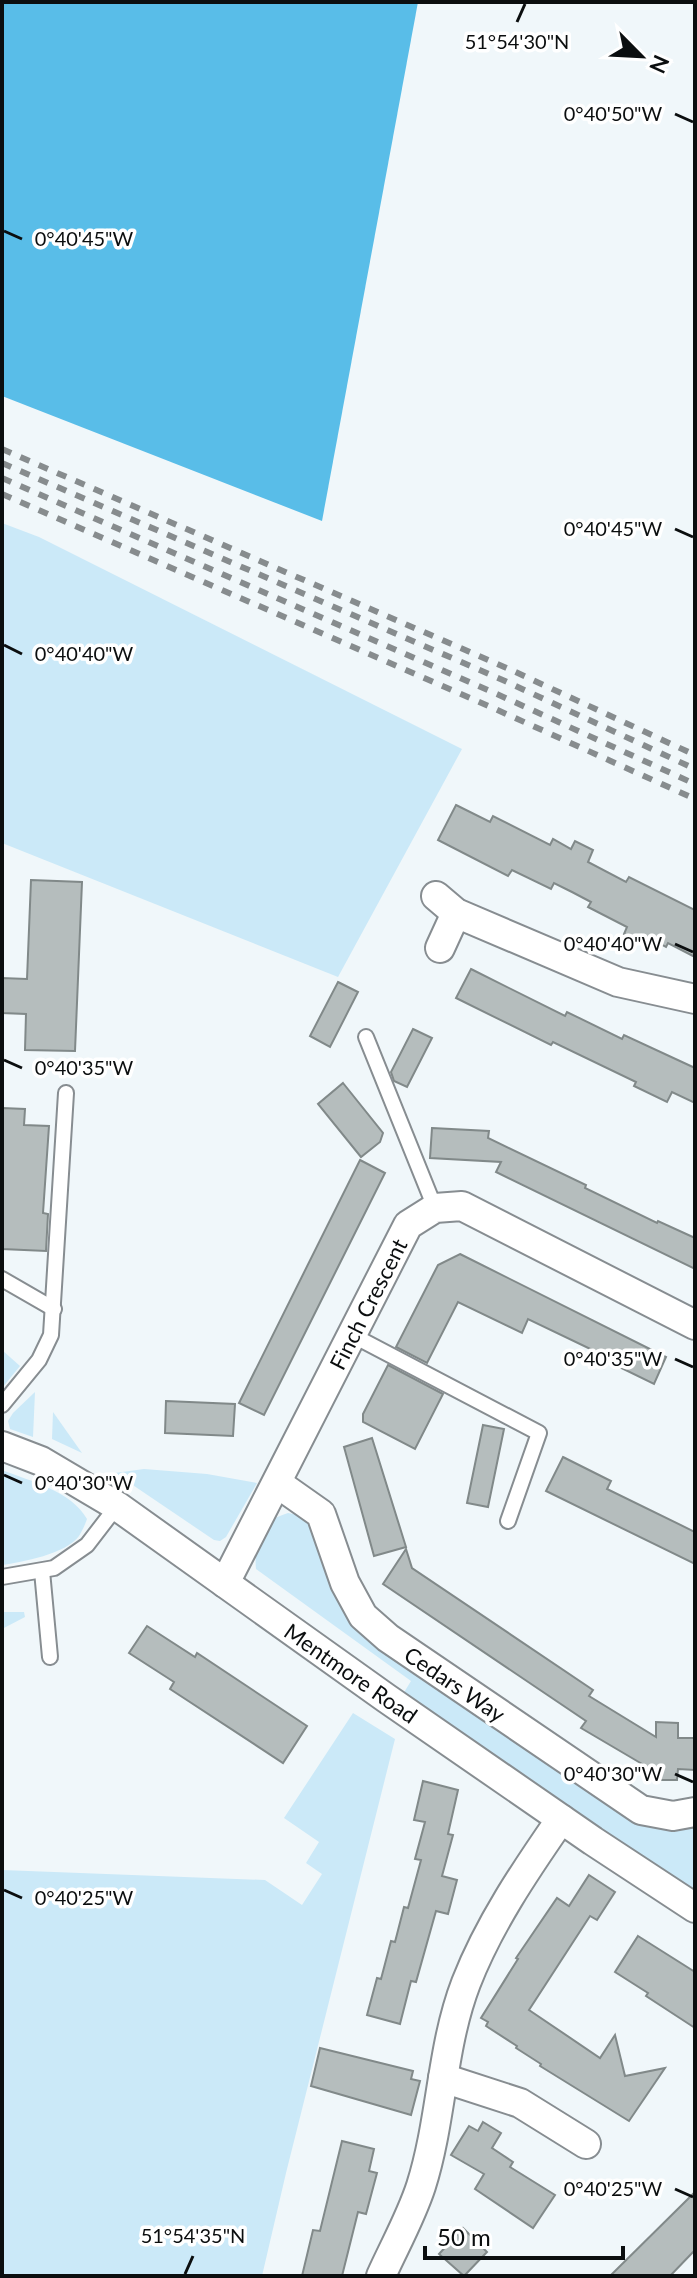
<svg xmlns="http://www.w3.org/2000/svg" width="697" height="2278" viewBox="0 0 697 2278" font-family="Lato,sans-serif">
	<rect width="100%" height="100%" fill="#f0f7fa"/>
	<g fill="#cbe9f8">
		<polygon points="2,523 39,537 462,749 338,977 2,843"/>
		<polygon points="2,1350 20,1366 2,1388"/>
		<polygon points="35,1392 33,1437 10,1429 8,1421 13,1413"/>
		<polygon points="53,1412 82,1453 52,1439"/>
		<polygon points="144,1469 207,1474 257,1483 226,1537 220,1541 214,1540 115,1473"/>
		<path d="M2 1470C32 1482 70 1490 87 1519 85 1525 82 1531 79 1536 66 1554 22 1562 2 1565Z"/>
		<path d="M288 1513 299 1515 313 1523 336 1587 624 1814 695 1824V1894L403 1694 411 1681 256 1569C254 1552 260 1529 275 1518 279 1516 283 1515 288 1513Z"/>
		<polygon points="2,1612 24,1612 25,1617 2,1629"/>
		<polygon points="353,1713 395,1739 286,2173 262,2276 2,2276 2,1870 265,1880 302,1905 322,1874 306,1863 319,1842 284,1818"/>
	</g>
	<polygon fill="#59bde8" points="2,2 418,2 322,521 2,396"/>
	<g fill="#b5bdbd" stroke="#818989" stroke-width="2">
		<polygon points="456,805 490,822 493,816 550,845 553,839 571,849 575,841 593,850 588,862 626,882 629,877 695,910 695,957 668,943 666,947 647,937 644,944 624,934 627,927 588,907 591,902 572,892 554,883 551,889 512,870 508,876 438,840"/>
		<polygon points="31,880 82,882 75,1051 25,1050 26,1014 2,1013 2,978 27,979"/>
		<polygon points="471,969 565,1016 567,1012 622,1039 624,1035 695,1068 695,1103 672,1092 667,1102 634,1086 636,1082 553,1042 551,1045 456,998"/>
		<polygon points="338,982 358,992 330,1047 310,1036"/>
		<polygon points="413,1029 432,1038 407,1087 394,1081 391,1072"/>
		<polygon points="343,1083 383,1133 380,1142 361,1157 318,1104"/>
		<polygon points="2,1108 25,1109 24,1125 49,1126 43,1213 48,1214 46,1251 2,1249"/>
		<polygon points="432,1128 489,1131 488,1138 586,1185 585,1188 657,1223 658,1221 695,1238 695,1269 496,1172 501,1162 430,1158"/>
		<polygon points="360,1160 385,1173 264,1415 239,1403"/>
		<polygon points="460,1254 666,1357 654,1384 603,1359 605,1356 528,1319 522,1333 458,1302 427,1363 396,1347 438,1265"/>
		<polygon points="388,1365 443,1394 415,1449 363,1422 363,1414"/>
		<polygon points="166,1401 235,1404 233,1436 165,1433"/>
		<polygon points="483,1425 504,1429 488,1507 467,1503"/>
		<polygon points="372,1438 406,1547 374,1556 344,1447"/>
		<polygon points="563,1457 611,1481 607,1489 695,1532 695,1564 546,1491"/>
		<polygon points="406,1549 412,1568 593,1690 589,1696 656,1737 656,1722 678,1723 678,1738 695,1738 695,1770 678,1769 677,1780 654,1780 654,1771 581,1728 586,1721 383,1584"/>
		<polygon points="147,1626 195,1657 197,1653 307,1726 283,1763 170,1689 174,1682 129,1653"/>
		<polygon points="423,1781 458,1790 448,1834 453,1835 442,1876 457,1880 448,1914 436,1911 416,1982 411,1981 400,2024 367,2015 377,1978 381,1979 391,1941 395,1942 404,1907 408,1908 421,1860 415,1859 425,1822 414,1820"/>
		<polygon points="589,1875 615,1892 597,1920 590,1916 529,2010 600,2058 615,2035 625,2076 665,2068 629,2121 540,2066 541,2064 516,2048 517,2046 486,2026 488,2022 481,2018 518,1959 516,1958 557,1898 569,1906"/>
		<polygon points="638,1936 695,1972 695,2028 646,1996 648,1993 615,1972"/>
		<polygon points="320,2048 413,2071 411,2079 420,2081 411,2115 311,2086"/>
		<polygon points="483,2122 501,2133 492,2148 513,2162 510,2167 555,2195 533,2228 475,2189 484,2174 451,2155 469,2126 478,2131"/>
		<polygon points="342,2141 374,2149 369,2171 377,2173 366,2214 358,2212 342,2276 302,2276 313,2230 320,2231"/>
		<polygon points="695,2192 695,2250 670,2276 610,2276"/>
		<polygon points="463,2228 487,2252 464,2276 439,2254"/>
	</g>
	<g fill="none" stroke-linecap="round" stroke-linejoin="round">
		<defs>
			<g id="lane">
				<polyline points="366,1037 435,1208"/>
				<polyline points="2,1279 54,1309"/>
				<polyline points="352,1335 539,1433 508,1521"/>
				<polyline points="2,1405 39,1360 51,1335 66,1093"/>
				<polyline points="42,1571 50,1657"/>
				<polyline points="2,1577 54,1568 87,1545 117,1506"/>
			</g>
			<g id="street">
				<polyline points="436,896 456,913 618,982 695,999"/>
				<polyline points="440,948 456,913"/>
				<polyline points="2,1446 41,1461 117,1506 386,1698 593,1841 695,1908"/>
				<polyline points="277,1483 321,1514 345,1583 363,1616 388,1638 641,1810 673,1816 695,1812"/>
				<polyline points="225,1583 408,1225 435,1208 462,1206 695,1325"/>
				<polyline points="443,2078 520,2103 586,2144"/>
				<path d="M381 2276C394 2247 411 2217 421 2186 442 2120 441 2048 466 1983 489 1924 525 1871 561 1819"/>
			</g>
		</defs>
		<use href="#lane" stroke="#878d91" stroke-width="18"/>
		<use href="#street" stroke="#878d91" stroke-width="32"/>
		<use href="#lane" stroke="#fff" stroke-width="14"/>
		<use href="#street" stroke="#fff" stroke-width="28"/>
		<g stroke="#878c8e" stroke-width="6" stroke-dasharray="10 10" stroke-linecap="butt">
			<polyline points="2,449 509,669 695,755"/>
			<polyline points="2,463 505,681 695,769"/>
			<polyline points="2,478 499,695 695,784"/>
			<polyline points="2,494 493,708 695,799"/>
		</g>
	</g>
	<path fill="none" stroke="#0b0e0f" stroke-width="3" d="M517 22 525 4M675 114 693 122M4 231 22 239M675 529 693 537M4 645 22 654M675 944 693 952M4 1060 22 1068M675 1359 693 1367M4 1475 22 1483M675 1774 693 1782M4 1890 22 1898M675 2189 693 2197M185 2274 193 2256"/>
	<g text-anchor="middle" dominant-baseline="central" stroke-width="7" stroke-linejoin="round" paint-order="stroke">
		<g font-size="22" fill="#0b0e0f" stroke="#fff">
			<text transform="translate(368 1304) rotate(-63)">Finch Crescent</text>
			<text transform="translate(351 1673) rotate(35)">Mentmore Road</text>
			<text transform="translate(455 1684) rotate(34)">Cedars Way</text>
		</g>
	</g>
	<g font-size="20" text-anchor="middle" fill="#0b0e0f" stroke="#fff" stroke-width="7" stroke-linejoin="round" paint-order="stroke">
		<text x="517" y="49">51°54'30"N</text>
		<text x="613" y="121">0°40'50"W</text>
		<text x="84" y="246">0°40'45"W</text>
		<text x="613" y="536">0°40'45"W</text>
		<text x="84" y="661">0°40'40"W</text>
		<text x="613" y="951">0°40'40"W</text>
		<text x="84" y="1075">0°40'35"W</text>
		<text x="613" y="1366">0°40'35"W</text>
		<text x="84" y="1490">0°40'30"W</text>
		<text x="613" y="1781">0°40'30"W</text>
		<text x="84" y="1905">0°40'25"W</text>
		<text x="613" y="2196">0°40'25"W</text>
		<text x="193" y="2243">51°54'35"N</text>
	</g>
	<rect width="697" height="2278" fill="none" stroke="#0b0e0f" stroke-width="8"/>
	<g transform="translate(641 56) rotate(114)" stroke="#ffffff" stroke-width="6" paint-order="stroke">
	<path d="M0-6L14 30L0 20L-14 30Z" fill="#0b0e0f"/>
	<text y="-12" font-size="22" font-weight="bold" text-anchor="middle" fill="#0b0e0f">N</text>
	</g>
	<path d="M425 2246v12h198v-12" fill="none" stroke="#0b0e0f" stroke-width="4"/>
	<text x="437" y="2246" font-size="24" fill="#0b0e0f" stroke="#ffffff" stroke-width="6" paint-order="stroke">50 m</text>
</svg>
